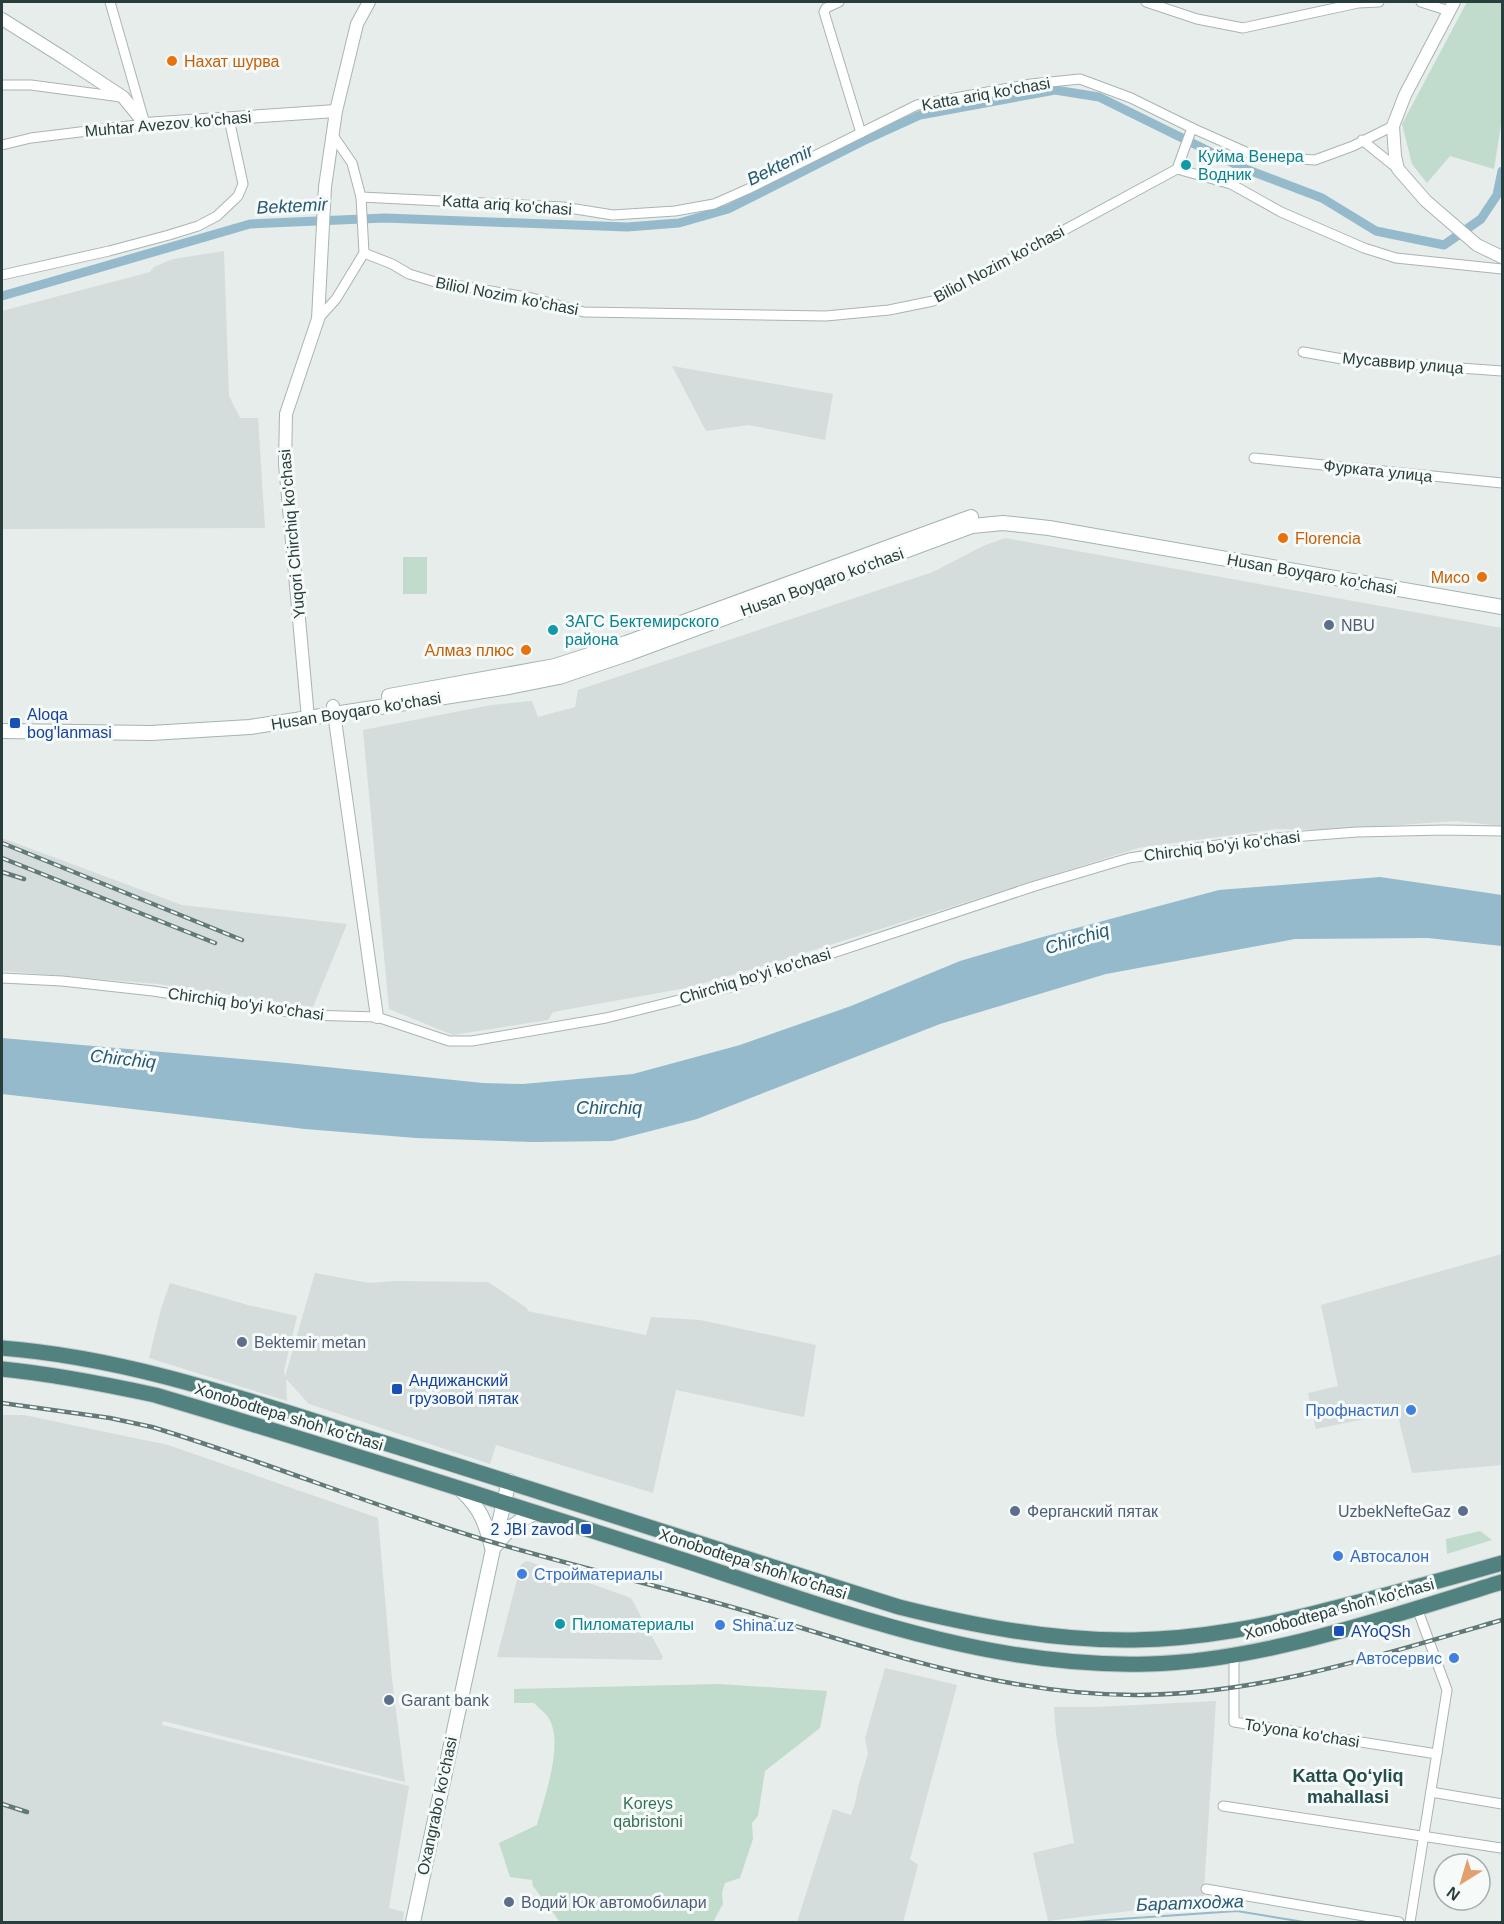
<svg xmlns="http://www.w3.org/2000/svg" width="1504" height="1924" viewBox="0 0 1504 1924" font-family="Helvetica,sans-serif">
	<rect width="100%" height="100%" fill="#e6edeb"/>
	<g fill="#d4dddb">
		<polygon points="224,251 229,396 240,418 258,418 265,528 2,529 2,311 150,272 154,267 173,259"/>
		<polygon points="672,366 833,394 825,440 748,425 706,431"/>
		<polygon points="1005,538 1502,628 1502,826 1456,821 1328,830 1275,829 1138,848 763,966 686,988 553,1012 548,1020 453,1035 389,1009 363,730 491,705 532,701 538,717 575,707 578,690 933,572 983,546"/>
		<polygon points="2,838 182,905 347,924 313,1007 158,984 2,971"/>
		<polygon points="1502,1254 1502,1465 1412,1473 1397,1412 1316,1429 1308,1393 1338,1386 1321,1305"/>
		<polygon points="315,1273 369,1283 395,1281 488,1282 528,1309 527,1311 646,1335 651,1317 700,1320 816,1345 804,1417 676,1390 653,1493 496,1445 490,1464 309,1404 286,1379 287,1401 149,1358 161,1309 170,1283 248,1305 297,1316 284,1371 285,1377"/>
		<polygon points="2,1415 24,1415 168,1445 378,1518 392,1679 405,1782 163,1721 162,1725 409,1786 389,1908 404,1912 403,1922 2,1922"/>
		<polygon points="527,1561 631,1598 663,1657 661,1660 497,1657 521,1564"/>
		<polygon points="885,1668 957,1685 910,1859 918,1865 903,1922 797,1922 833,1809 851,1815 855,1804 858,1787 868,1754 865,1738"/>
		<polygon points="1216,1701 1203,1905 1137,1910 1048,1921 1033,1853 1074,1843 1056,1734 1054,1707 1096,1707"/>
	</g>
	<g fill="#c1dccd">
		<polygon points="1467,2 1502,2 1502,118 1494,169 1450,156 1427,183 1412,164 1402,124"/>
		<rect x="403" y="557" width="24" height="37"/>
		<polygon points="1480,1531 1492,1540 1447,1554 1446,1539"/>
		<path d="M719 1684 827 1691 820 1728 765 1771 758 1816 752 1823 753 1839 740 1878 725 1883 722 1893 723 1904 713 1922H560L533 1886 532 1880 510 1877 499 1843 537 1825C544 1798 565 1742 548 1717 545 1712 538 1708 534 1703H514V1689Z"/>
	</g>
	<polygon fill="#94bacc" points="1380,877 1502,895 1502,946 1428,938 1295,939 1106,974 940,1024 697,1119 612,1141 533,1142 416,1138 305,1129 2,1094 2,1038 287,1063 483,1083 523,1084 633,1074 740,1045 851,1006 960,961 1039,938 1219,890"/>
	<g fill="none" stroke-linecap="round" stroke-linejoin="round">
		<polyline stroke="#94bacc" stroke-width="2" points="1076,1922 1237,1911 1304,1922"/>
		<polyline stroke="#94bacc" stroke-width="9" points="2,296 250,224 385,218 627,227 679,223 728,209 863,141 920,115 1055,90 1099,97 1243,168 1322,198 1376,231 1444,245 1481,219 1497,195 1502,171"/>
		<defs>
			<g id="minor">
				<polyline points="839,2 826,8 824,12 861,133"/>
				<polyline points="1146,2 1197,19 1243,28 1358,3 1379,2"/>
				<polyline points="1421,2 1449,11"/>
				<polyline points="2,85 31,85 121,97"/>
				<polyline points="1362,140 1398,169"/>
				<polyline points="2,145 31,138 145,124 110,2"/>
				<polyline points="1177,169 1192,128"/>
				<polyline points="361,197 563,207 613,215 675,211 714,204 748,189 917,105 1031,84 1080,79 1131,98 1192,128 1255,156 1315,160 1353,146 1393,126"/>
				<polyline points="364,253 392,264 409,274 432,281 532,298 584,312 826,316 889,310 933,301 1177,169 1231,184 1281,212 1364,248 1396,258 1502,269"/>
				<polyline points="2,275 109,251 169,235 198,226 217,216 238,196 243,184 229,119"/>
				<polyline points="318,319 336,299 364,253 361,197 352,163 332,134"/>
				<polyline points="1303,352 1348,360 1502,371"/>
				<polyline points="1254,458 1502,483"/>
				<polyline points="2,978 62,981 153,991 308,1015 377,1017 449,1041 472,1041 606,1018 727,988 1035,886 1129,858 1252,840 1357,832 1444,830 1502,831"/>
				<polyline points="1234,1655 1234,1722 1437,1754"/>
				<polyline points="1431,1792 1502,1804"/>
				<polyline points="1223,1806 1501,1848"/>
				<polyline points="1206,1889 1399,1922"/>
				<polyline points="1410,1922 1447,1690 1417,1608"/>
			</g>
			<g id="tertiary">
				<polyline points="1454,2 1405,95 1393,126 1395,156 1398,169 1426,201 1477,245 1502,257"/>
				<polyline points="2,19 64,58 123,97 145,124 336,111"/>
				<polyline points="333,706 377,1017"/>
				<polyline points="308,718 285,464 286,414 318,319 325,187 336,111 357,24 369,2"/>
			</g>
			<g id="secondary">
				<polyline points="389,696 555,666 626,643 971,517"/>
				<polyline points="2,731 151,733 250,727 509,687 559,677 630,653 972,526 1003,523 1049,528 1502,607"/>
				<path d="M462 1491C481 1509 485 1522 492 1547"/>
				<path d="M496 1545C509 1528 516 1522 535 1513"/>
				<polyline points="413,1922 493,1549 509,1481"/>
			</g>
			<g id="trunk">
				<path d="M2 1348C130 1358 253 1402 375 1440 550 1494 724 1552 899 1607 975 1626 1054 1641 1133 1640 1201 1639 1266 1626 1331 1609 1388 1595 1446 1579 1502 1563"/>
				<path d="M2 1369C53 1374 104 1384 155 1395 328 1446 500 1501 671 1556 825 1606 983 1669 1148 1664 1264 1661 1391 1616 1502 1582"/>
			</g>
		</defs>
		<use href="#minor" stroke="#a9b5b3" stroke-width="11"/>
		<use href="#tertiary" stroke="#a9b5b3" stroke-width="14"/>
		<use href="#secondary" stroke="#a2b5b2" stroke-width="16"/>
		<use href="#trunk" stroke="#c3c9c8" stroke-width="17"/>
		<use href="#minor" stroke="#fff" stroke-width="9"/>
		<use href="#tertiary" stroke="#fff" stroke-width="12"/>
		<use href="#secondary" stroke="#fff" stroke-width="14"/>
		<use href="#trunk" stroke="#528280" stroke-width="15"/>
		<defs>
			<g id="rail">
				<polyline points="2,843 242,940"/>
				<polyline points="2,858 215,943"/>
				<polyline points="2,872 24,879"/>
				<path d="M2 1403 110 1418 152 1427C264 1461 373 1506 485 1540 572 1566 661 1586 749 1612 877 1650 1004 1696 1139 1695 1264 1694 1384 1654 1502 1620"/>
				<polyline points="2,1804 27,1812"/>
			</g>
		</defs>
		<use href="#rail" stroke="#617977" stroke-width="4.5"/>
		<use href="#rail" stroke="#f6faf9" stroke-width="2" stroke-dasharray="7" stroke-linecap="butt"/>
	</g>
	<g fill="#e8710a" stroke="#f6faf9" stroke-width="2">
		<circle cx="172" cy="61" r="6"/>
		<circle cx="1283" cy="538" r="6"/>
		<circle cx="1482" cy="577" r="6"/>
		<circle cx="526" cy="650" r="6"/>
	</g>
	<g fill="#0f9aa8" stroke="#f6faf9" stroke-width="2">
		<circle cx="1186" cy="165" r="6"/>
		<circle cx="553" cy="630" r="6"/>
		<circle cx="560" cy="1624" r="6"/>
	</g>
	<g fill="#5c6f8a" stroke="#f6faf9" stroke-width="2">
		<circle cx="1329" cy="625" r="6"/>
		<circle cx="242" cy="1342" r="6"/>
		<circle cx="1015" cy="1511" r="6"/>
		<circle cx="1463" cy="1511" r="6"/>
		<circle cx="389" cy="1700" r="6"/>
		<circle cx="509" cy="1902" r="6"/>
	</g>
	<g fill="#1a4fb4" stroke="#f6faf9" stroke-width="2">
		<rect x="9" y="717" width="12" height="12" rx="3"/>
		<rect x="391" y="1383" width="12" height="12" rx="3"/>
		<rect x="580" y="1523" width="12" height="12" rx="3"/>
		<rect x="1333" y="1625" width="12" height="12" rx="3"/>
	</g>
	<g fill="#3f7fe0" stroke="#f6faf9" stroke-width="2">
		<circle cx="1411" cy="1410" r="6"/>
		<circle cx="1338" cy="1556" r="6"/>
		<circle cx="522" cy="1574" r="6"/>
		<circle cx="720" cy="1625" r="6"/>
		<circle cx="1454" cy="1658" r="6"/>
	</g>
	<g text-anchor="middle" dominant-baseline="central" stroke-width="6" stroke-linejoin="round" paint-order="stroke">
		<g font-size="16" fill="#c56008" stroke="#f6faf9" text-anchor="start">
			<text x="184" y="61">Нахат шурва</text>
			<text x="1295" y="538">Florencia</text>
			<text x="1470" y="577" text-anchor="end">Мисо</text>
			<text x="514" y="650" text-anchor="end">Алмаз плюс</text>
		</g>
		<g font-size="16" fill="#273e3c" stroke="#f6faf9">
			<text transform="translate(986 94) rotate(-10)">Katta ariq ko'chasi</text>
			<text transform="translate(168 124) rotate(-5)">Muhtar Avezov ko'chasi</text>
			<text transform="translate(507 205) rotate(4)">Katta ariq ko'chasi</text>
			<text transform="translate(999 264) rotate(-28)">Biliol Nozim ko'chasi</text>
			<text transform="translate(507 296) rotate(11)">Biliol Nozim ko'chasi</text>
			<text transform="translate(1403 363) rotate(5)">Мусаввир улица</text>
			<text transform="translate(1378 471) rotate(6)">Фурката улица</text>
			<text transform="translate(292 534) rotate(-95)">Yuqori Chirchiq ko'chasi</text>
			<text transform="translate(1312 574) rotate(10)">Husan Boyqaro ko'chasi</text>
			<text transform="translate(822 582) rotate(-20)">Husan Boyqaro ko'chasi</text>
			<text transform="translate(356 711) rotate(-9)">Husan Boyqaro ko'chasi</text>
			<text transform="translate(1222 846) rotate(-7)">Chirchiq bo'yi ko'chasi</text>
			<text transform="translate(755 976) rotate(-17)">Chirchiq bo'yi ko'chasi</text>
			<text transform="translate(246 1004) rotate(8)">Chirchiq bo'yi ko'chasi</text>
			<text transform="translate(289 1417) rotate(17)">Xonobodtepa shoh ko'chasi</text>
			<text transform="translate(753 1564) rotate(18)">Xonobodtepa shoh ko'chasi</text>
			<text transform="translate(1339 1609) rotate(-15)">Xonobodtepa shoh ko'chasi</text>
			<text transform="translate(1302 1733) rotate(9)">To'yona ko'chasi</text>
			<text transform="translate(437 1806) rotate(-78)">Oxangrabo ko'chasi</text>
		</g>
		<g font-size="16" fill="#0d838f" stroke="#f6faf9" text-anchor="start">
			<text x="1198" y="156">Куйма Венера<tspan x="1198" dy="18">Водник</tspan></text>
			<text x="565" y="621">ЗАГС Бектемирского<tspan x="565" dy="18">района</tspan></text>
			<text x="572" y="1624">Пиломатериалы</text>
		</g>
		<g font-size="16" fill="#4e5e75" stroke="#f6faf9" text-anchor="start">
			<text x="1341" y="625">NBU</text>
			<text x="254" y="1342">Bektemir metan</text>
			<text x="1027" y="1511">Ферганский пятак</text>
			<text x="1451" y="1511" text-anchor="end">UzbekNefteGaz</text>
			<text x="401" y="1700">Garant bank</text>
			<text x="521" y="1902">Водий Юк автомобилари</text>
		</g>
		<g font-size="16" fill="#164399" stroke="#f6faf9" text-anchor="start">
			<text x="27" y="714">Aloqa<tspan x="27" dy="18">bog'lanmasi</tspan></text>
			<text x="409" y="1380">Андижанский<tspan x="409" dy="18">грузовой пятак</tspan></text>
			<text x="574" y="1529" text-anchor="end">2 JBI zavod</text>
			<text x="1351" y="1631">AYoQSh</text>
		</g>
		<g font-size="16" fill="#366cbe" stroke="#f6faf9" text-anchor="start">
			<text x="1399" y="1410" text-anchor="end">Профнастил</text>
			<text x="1350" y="1556">Автосалон</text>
			<text x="534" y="1574">Стройматериалы</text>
			<text x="732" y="1625">Shina.uz</text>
			<text x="1442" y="1658" text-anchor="end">Автосервис</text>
		</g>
		<g font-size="16" fill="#357156" stroke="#f6faf9">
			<text x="648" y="1803">Koreys<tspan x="648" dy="18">qabristoni</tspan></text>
		</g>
		<g font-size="18" font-style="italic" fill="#265974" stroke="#f6faf9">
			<text transform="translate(780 165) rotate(-26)">Bektemir</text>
			<text transform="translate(292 206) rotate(-3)">Bektemir</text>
			<text transform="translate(1077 939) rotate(-17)">Chirchiq</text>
			<text transform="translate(123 1059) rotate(6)">Chirchiq</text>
			<text x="609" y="1108">Chirchiq</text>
			<text transform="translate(1190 1903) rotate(-2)">Баратходжа</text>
		</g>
		<g font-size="18" font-weight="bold" fill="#244e4b" stroke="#f6faf9">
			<text x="1348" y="1776">Katta Qoʻyliq<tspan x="1348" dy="21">mahallasi</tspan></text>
		</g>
	</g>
	<rect width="1504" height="1924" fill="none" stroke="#273e3c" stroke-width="6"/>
	<g transform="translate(1462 1882) rotate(217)"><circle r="28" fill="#f6faf9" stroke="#a3afad" stroke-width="1.5"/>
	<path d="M0-4.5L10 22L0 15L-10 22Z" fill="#e49f6e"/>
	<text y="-9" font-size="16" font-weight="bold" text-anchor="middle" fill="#273e3c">N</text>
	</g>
</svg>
